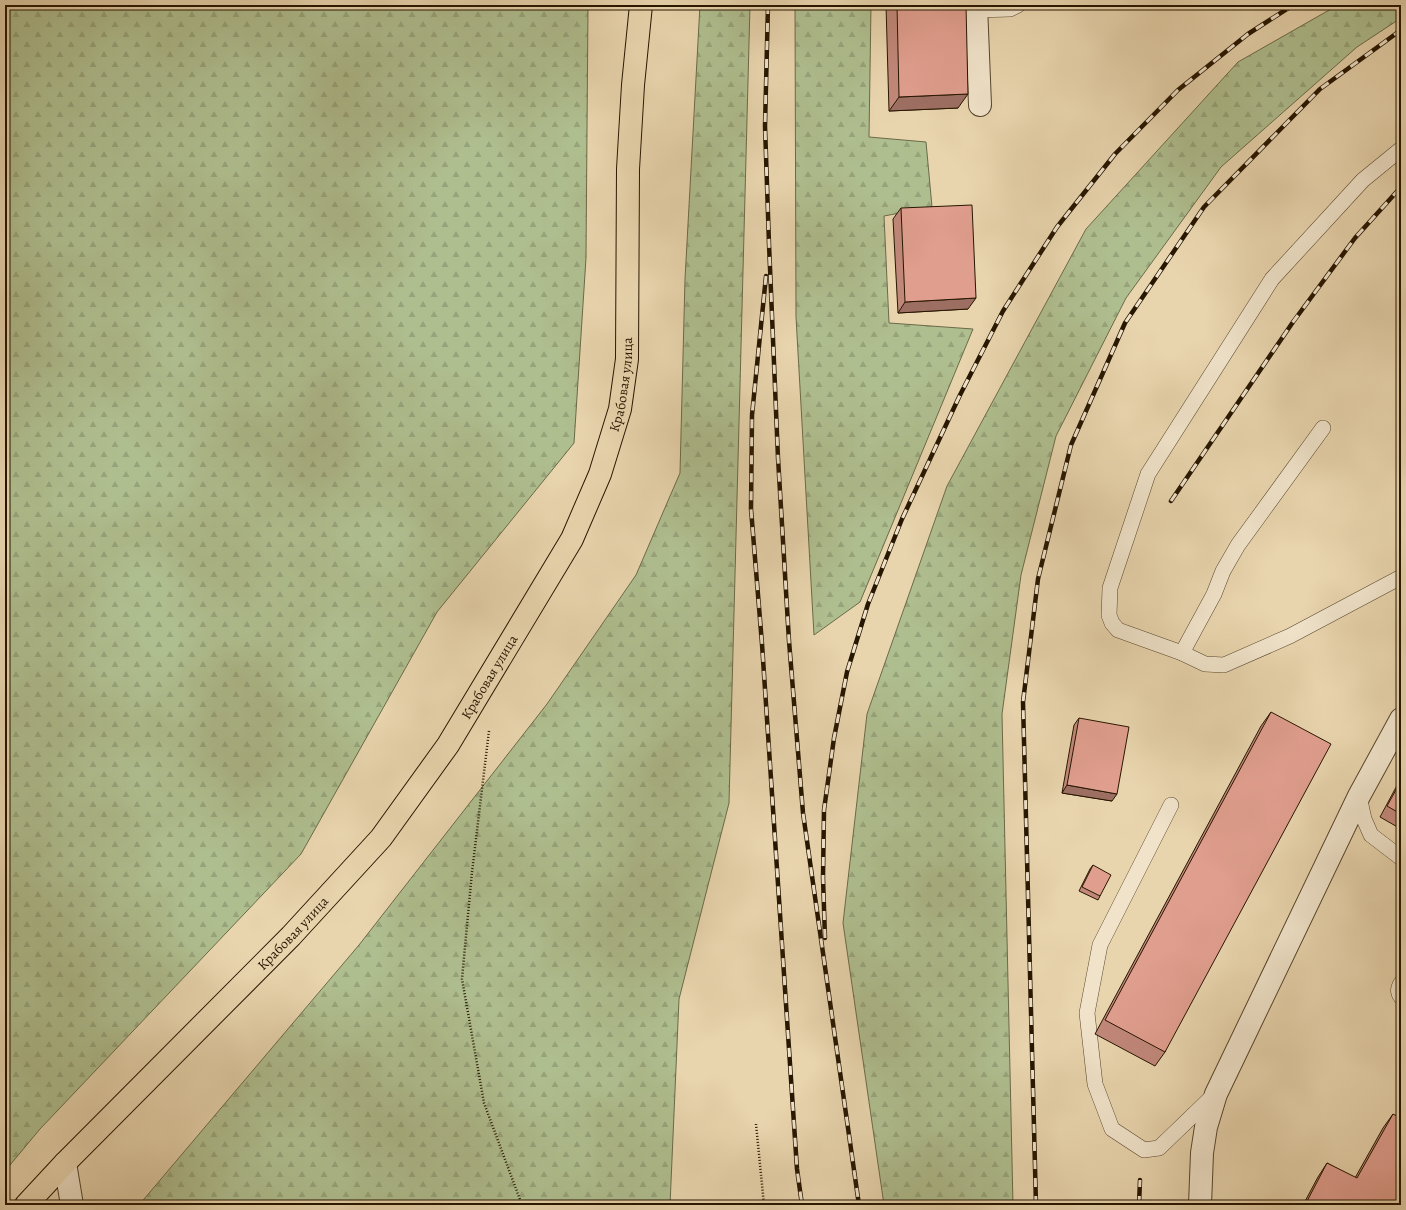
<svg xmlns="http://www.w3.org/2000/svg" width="1406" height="1210" viewBox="0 0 1406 1210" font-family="Alegreya,serif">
	<defs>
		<pattern id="forest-firs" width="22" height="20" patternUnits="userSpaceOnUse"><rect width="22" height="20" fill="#afbe8f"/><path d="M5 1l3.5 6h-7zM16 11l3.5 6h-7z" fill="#97a37a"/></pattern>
	</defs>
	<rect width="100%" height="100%" fill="#e8d4ad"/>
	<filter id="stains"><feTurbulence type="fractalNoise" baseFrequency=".005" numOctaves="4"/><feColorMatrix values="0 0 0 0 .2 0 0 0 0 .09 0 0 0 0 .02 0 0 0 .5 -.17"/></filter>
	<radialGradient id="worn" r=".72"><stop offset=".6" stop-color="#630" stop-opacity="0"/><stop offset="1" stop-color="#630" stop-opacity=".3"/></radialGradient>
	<g fill="url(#forest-firs)" stroke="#6b6a48">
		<polygon points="5,5 588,5 586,258 574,443 437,612 301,854 40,1129 5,1171"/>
		<polygon points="700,5 750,5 729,803 679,999 670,1205 139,1205 359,945 547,704 636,575 680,473 685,279"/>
		<polygon points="795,5 871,5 869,137 926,142 932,207 884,216 889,323 973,329 860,602 814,635 796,317"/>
		<polygon points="1338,5 1401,5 1401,18 1357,47 1221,167 1126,298 1056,436 1021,575 1002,714 1013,1205 884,1205 843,923 867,714 947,486 1086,229 1238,62"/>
	</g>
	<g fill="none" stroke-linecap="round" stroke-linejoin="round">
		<defs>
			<g id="service">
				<polyline points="977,10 1010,9 1018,5"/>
				<polyline points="1401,149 1363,180 1272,279 1148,474 1110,588 1109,615 1112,623 1118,630 1182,653 1205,664 1224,665 1290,636 1401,577"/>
				<polyline points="1182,653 1214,594 1223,571 1238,545 1323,428"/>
				<polyline points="1359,796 1364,819 1371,835 1401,858"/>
				<polyline points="1171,805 1100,945 1087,1013 1095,1084 1112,1129 1144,1150 1159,1148 1215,1094"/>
				<path d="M1401 983C1398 988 1397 992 1401 997"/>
			</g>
			<g id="minor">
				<polyline points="976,5 980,105"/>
				<polyline points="65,1163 72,1205"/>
				<polyline points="1200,1205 1202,1153 1206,1127 1216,1094 1359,796 1401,719"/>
			</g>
			<g id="primary">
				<path id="s1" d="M26 1205 65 1163 291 936 381 838 448 745 572 539 600 474 620 409 627 359 628 169 633 85 641 5"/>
			</g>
		</defs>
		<use href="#service" stroke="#57462b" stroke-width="16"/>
		<use href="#minor" stroke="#57462b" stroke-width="24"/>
		<use href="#primary" stroke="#271600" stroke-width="24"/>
		<g stroke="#271600" stroke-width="2.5" stroke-dasharray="1 2" stroke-linecap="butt">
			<polyline points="489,731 472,872 462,979 484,1103 522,1205"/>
			<polyline points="756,1124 764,1205"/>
		</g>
		<use href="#service" stroke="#f0e3ca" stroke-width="15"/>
		<use href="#minor" stroke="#f0e3ca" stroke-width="22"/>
		<use href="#primary" stroke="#e8d4ad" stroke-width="22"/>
		<defs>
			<g id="rail">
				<polyline points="768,5 765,126 769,244 778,458 789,641 803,813 859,1205"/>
				<polyline points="766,276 752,415 751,509 762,644 797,1169 802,1205"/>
				<polyline points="1171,501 1293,322 1355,238 1401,187"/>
				<polyline points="825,938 823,878 824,810 834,738 847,672 868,604 902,519 960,395 1003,311 1057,227 1115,154 1178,90 1248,34 1293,5"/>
				<polyline points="1036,1205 1023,702 1038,579 1071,445 1125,323 1204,207 1320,89 1401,30"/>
				<polyline points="1139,1205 1140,1180"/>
			</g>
		</defs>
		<use href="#rail" stroke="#271600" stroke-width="4.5"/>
		<use href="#rail" stroke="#f0e3ca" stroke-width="3" stroke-dasharray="9" stroke-linecap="butt"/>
	</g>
	<g fill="#c1887a" stroke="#271600">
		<polygon points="886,5 966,5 958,108 889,111"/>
		<polygon points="901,208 968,309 898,313 893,219"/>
		<polygon points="1271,712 1165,1052 1155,1066 1095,1034 1261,726"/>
		<polygon points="1079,718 1112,801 1062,793 1074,725"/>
		<polygon points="1401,778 1401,829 1380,817"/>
		<polygon points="1093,865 1100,896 1098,900 1079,891 1090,869"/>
		<polygon points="1393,1114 1401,1205 1303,1205 1318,1177 1327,1163 1355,1178 1383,1128"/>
	</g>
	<g fill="#9d6f63" stroke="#271600">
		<polygon points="968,94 958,108 889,111 899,97"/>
		<polygon points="976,298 968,309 898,313 905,302"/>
		<polygon points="1067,785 1117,794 1112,801 1062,793"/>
	</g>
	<g fill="#e09e8e" stroke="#271600">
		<polygon points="897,5 966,5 968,94 899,97"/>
		<polygon points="972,205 976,298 905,302 901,208"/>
		<polygon points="1271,712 1331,744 1165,1052 1105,1020"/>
		<polygon points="1079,718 1129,727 1117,794 1067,785"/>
		<polygon points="1401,781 1401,814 1387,806"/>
		<polygon points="1093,865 1111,875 1100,896 1082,887"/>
		<polygon points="1393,1114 1401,1118 1401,1205 1305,1205 1327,1163 1357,1178"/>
	</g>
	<g text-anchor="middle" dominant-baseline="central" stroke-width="4" stroke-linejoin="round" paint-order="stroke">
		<g font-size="14" fill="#271600" stroke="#f0e3ca">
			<text stroke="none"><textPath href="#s1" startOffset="1029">Крабовая улица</textPath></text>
			<text stroke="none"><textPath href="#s1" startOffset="705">Крабовая улица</textPath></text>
			<text stroke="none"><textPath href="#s1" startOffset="381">Крабовая улица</textPath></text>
		</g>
	</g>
	<rect width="1406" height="1210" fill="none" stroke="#e8d4ad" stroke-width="20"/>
	<rect x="6" y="6" width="1394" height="1198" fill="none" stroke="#271600" stroke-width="2"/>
	<rect x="10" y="10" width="1386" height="1190" fill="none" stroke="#271600"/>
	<rect width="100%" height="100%" filter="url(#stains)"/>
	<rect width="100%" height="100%" fill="url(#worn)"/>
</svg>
